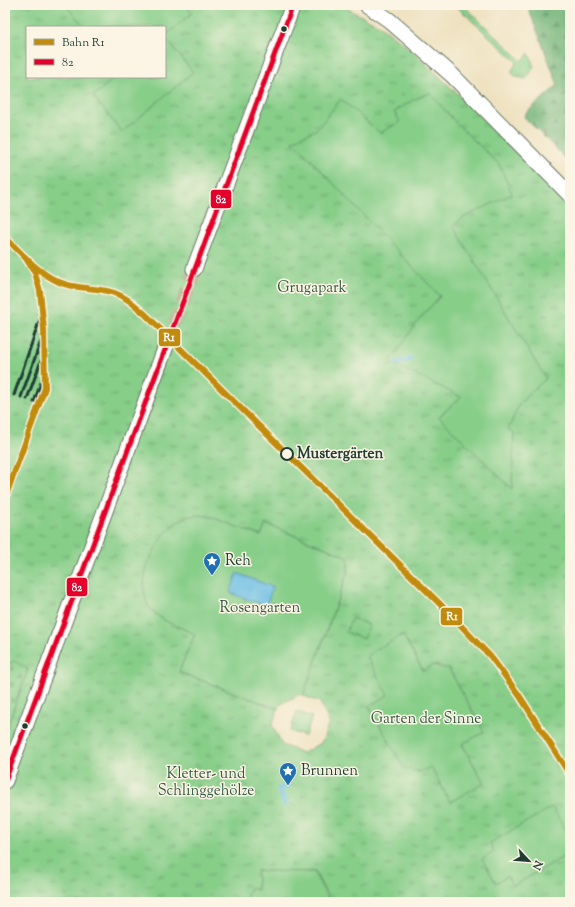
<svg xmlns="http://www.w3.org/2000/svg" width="575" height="907" viewBox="0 0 575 907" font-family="'Sorts Mill Goudy',serif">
	<defs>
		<pattern id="grass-tufts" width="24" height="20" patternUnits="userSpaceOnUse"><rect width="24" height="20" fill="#87ce89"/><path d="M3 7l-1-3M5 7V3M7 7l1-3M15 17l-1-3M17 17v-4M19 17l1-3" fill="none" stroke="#6ea871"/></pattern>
		<pattern id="forest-firs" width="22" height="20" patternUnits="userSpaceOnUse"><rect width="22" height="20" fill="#6db175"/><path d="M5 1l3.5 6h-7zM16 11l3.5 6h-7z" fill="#599161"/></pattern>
		<pattern id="cemetery-stones" width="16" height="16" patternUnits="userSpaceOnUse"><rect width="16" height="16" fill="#87ce89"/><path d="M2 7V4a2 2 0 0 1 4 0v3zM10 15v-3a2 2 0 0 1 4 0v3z" fill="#6ea871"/></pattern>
	</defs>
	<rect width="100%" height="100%" fill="#fcf5e5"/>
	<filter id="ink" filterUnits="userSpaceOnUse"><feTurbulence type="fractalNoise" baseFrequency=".025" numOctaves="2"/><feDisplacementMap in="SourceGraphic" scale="8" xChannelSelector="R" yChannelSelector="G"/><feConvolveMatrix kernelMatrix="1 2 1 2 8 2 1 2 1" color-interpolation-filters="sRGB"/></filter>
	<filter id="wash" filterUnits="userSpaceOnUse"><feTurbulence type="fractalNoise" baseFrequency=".012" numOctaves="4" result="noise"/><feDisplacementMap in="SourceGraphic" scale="16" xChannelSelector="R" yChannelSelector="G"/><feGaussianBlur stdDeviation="0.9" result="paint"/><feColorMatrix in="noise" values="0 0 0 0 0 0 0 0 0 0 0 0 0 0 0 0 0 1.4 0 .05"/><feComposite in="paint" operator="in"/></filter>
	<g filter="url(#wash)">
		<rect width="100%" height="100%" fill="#eee1bf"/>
		<g fill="url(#grass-tufts)" stroke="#53865e" fill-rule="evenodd">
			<path d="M5 5H306L316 9 326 5H340L379 25 411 50 463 99 570 208V902H330L315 872 257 871V890L250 888 245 902H5V732L28 670 6 664 5 661ZM27 27H165V77H27ZM200 515 214 518 261 536 266 524 348 557V571L303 696 320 702 329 722 322 742 303 753 282 745 272 725 278 709 179 672 195 634 158 616 150 609ZM403 635 423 671 433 665 449 669 483 732 462 744 484 783 431 766 369 706 389 695 392 642Z"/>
			<polygon points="455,5 463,5 522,61 529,53 534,67 526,79 516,77 511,72 517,62"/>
			<polygon points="297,711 312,717 305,736 290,731"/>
		</g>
		<polygon fill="url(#forest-firs)" stroke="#467754" points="527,5 570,5 570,163 524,117 526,113 558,85"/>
		<polygon fill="url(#cemetery-stones)" stroke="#53865e" points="5,661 6,664 15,661 28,669 5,732"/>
		<g fill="#87ce89" stroke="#53865e">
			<polygon points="65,5 186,5 192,13 165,36 165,27 85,27"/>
			<polygon points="165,38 193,72 122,132 93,96 116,77 165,77"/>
			<polygon points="430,93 458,125 499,164 512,194 463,218 453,226 546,379 529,393 519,405 508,429 514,433 512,489 439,417 461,397 390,362 418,321 440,296 293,141 317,129 341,99 380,133 400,122 394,112 413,100"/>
			<path d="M200 515 214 518 261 536 266 524 348 557V571L303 696 300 694 281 704 278 709 179 672 195 634C181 627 159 621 150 608 132 583 157 533 182 519 187 516 194 516 200 515Z"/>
			<polygon points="352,618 369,625 364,639 346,632"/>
			<polygon points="403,635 423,671 433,665 449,669 484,732 462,744 484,783 450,802 431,767 420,772 404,768 369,706 388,695 367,657 375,650"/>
			<polygon points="552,807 570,838 570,853 513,886 507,876 496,883 482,859 494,852 490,843"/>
			<polygon points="257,871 315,872 316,876 330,902 245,902 250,888 257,890"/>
		</g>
		<polygon fill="#69bde5" stroke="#447d8c" points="237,573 273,587 266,606 230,593"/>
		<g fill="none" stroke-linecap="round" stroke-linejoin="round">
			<g stroke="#69bde5" stroke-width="5">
				<polyline points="408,360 410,359"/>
				<polyline points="397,363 403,361"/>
				<polyline points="285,804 279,789 288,786"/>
			</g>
		</g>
	</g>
	<g filter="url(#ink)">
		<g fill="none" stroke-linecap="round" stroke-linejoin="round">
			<polyline stroke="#c5c0a3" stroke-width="15" stroke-dasharray="15 8" stroke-linecap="butt" points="166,346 194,269"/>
			<defs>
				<g id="street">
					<polyline points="367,5 389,20 452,75 570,195"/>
					<polyline points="194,269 293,5"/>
					<polyline points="5,781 166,346"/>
				</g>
			</defs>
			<use href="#street" stroke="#677665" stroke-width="17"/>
			<use href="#street" stroke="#fff" stroke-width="15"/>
			<g stroke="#1f3d34" stroke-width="3">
				<polyline points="25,257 35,273 40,291 42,310 45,388 40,404"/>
				<polyline points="14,395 40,319"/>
				<polyline points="21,397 42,338"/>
				<polyline points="27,399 42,358"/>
				<polyline points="34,402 43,377"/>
			</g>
			<defs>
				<polyline id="bus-1" points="5,781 293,5"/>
			</defs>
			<use href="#bus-1" stroke="#fcf5e5" stroke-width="8"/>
			<use href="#bus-1" stroke="#e4002b" stroke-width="5"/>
			<defs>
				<g id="rail-1">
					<path d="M5 237C21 253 38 273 59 282 74 289 91 287 107 291 123 294 134 304 146 315L442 606 491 657 519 695 570 775"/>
					<polyline points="5,498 45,388 44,330 40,291 35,273 25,257"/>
				</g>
			</defs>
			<use href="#rail-1" stroke="#fcf5e5" stroke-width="9"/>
			<use href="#rail-1" stroke="#c18c0d" stroke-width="6"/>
		</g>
	</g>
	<defs>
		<symbol id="sight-pin" viewBox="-11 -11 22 30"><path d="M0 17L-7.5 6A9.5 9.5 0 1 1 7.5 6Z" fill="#1f6fb2" stroke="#fcf5e5"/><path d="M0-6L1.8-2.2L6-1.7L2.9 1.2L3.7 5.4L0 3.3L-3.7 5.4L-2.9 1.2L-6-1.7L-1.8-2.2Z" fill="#fff"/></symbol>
	</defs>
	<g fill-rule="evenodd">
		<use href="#sight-pin" x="202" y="551" width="20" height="27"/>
		<use href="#sight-pin" x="278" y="761" width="20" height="27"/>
	</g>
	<g fill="#1f3d34" stroke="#fcf5e5" stroke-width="1.5">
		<circle cx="284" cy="29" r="3.5"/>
		<circle cx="25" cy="726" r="3.5"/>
	</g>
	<circle fill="#fcf5e5" stroke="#1f3d34" stroke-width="2" cx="287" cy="454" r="6"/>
	<g text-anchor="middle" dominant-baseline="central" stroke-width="3" stroke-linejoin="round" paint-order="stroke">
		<g font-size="15" fill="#345a45" stroke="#fcf5e5">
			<text x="312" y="288">Grugapark</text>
			<text x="260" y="608">Rosengarten</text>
			<text x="426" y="719">Garten der Sinne</text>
			<text x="206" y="774">Kletter- und<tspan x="206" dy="17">Schlinggehölze</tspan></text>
		</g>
		<g font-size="15" font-weight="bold" fill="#1f3d34" stroke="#fcf5e5" text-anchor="start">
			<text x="297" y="454">Mustergärten</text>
		</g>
		<g font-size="15" fill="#1f3d34" stroke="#fcf5e5" text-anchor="start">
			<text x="225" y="561">Reh</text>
			<text x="301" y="771">Brunnen</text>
		</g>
	</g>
	<g stroke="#fcf5e5" stroke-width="1.5">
		<rect x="210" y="189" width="22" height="20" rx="4" fill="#e4002b"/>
		<rect x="158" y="328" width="23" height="19" rx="4" fill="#c18c0d"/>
		<rect x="66" y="577" width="22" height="20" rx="4" fill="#e4002b"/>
		<rect x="440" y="607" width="23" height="19" rx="4" fill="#c18c0d"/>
	</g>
	<g font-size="11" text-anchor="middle" font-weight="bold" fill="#fff">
		<text x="221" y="203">82</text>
		<text x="169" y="341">R1</text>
		<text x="77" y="591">82</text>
		<text x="452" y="620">R1</text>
	</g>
	<rect width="575" height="907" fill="none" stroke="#fcf5e5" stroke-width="20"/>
	<rect x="26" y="26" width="140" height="52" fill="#fcf5e5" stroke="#a4ab9e"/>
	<rect x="34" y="39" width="20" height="6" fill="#c18c0d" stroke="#a4ab9e"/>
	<text x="62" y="46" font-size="12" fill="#1f3d34">Bahn R1</text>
	<rect x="34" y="59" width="20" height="6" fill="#e4002b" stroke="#a4ab9e"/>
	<text x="62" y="66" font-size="12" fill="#1f3d34">82</text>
	<g transform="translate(529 861) rotate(116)" stroke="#fcf5e5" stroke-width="3" paint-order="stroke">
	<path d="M0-3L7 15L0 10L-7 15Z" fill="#1f3d34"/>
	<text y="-6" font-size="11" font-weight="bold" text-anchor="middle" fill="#1f3d34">N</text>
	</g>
</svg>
